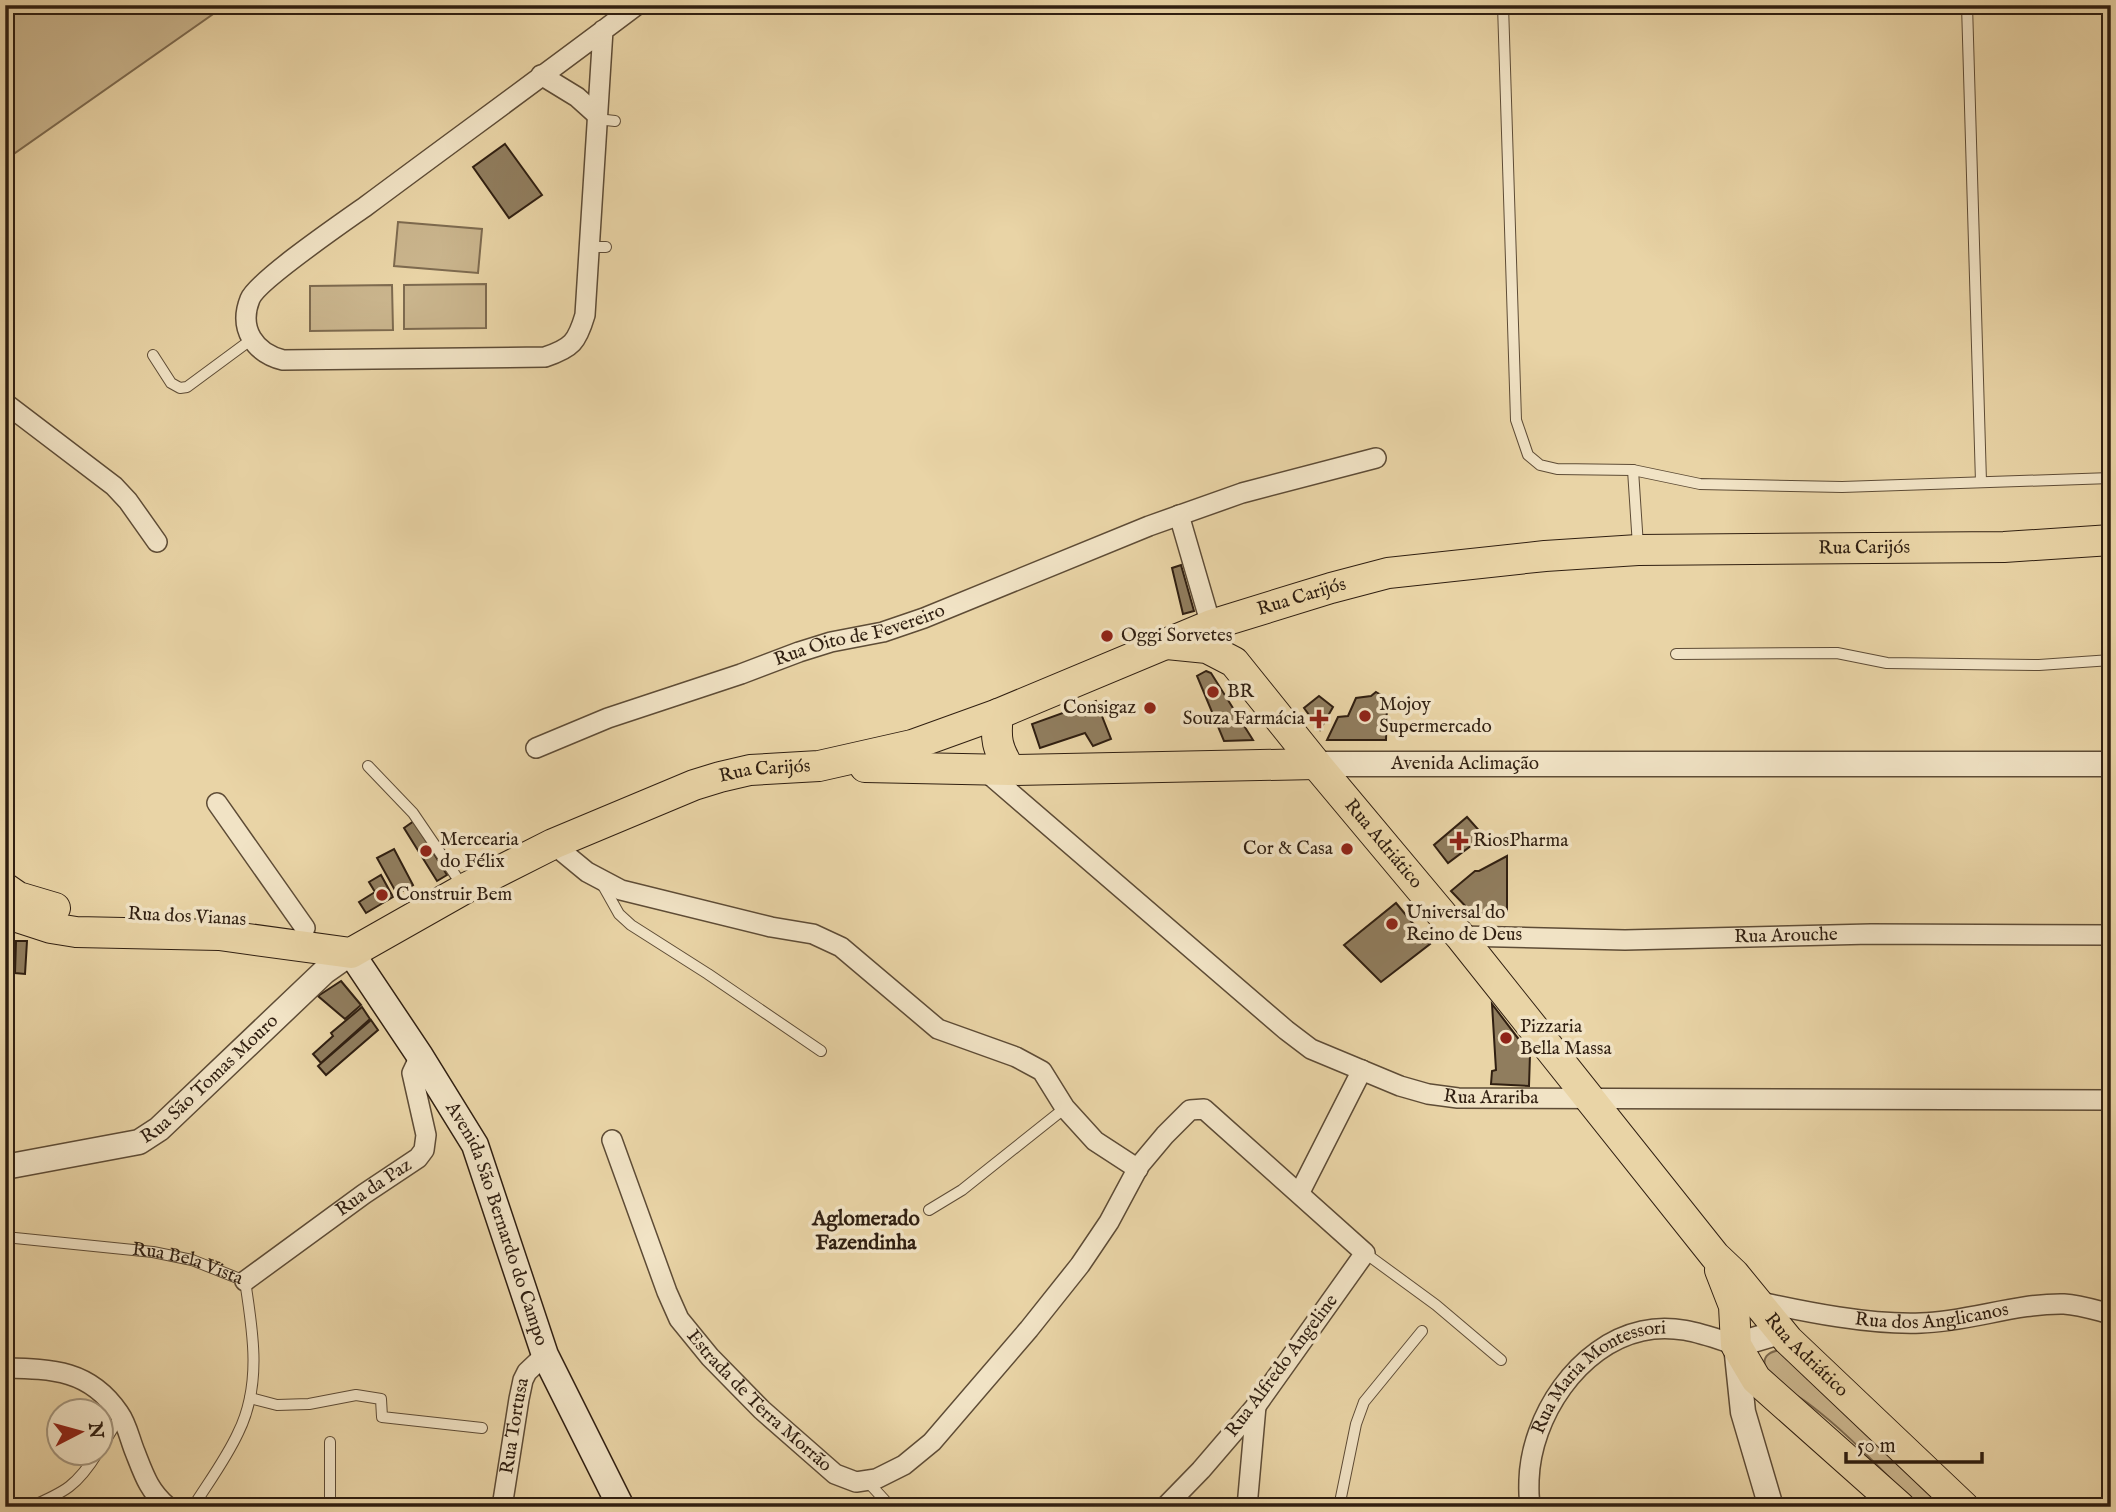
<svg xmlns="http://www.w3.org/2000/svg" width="2116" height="1512" viewBox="0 0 2116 1512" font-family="'IM FELL English',serif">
	<rect width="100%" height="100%" fill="#e9d4a6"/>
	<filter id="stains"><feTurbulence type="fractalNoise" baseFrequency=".00286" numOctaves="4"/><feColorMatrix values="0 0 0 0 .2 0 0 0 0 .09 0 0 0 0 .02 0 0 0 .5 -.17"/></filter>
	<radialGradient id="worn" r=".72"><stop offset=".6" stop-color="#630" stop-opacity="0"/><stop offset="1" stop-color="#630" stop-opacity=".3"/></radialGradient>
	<g fill="#cab58d" stroke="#7d6a4f" stroke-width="2">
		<polygon points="5,5 226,5 5,160"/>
		<polygon points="398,222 482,229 478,273 394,266"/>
		<polygon points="486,284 486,328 404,329 404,285"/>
		<polygon points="392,285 393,330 310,331 310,286"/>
		<path d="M1781 1350 1950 1507H1919C1883 1472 1849 1434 1809 1404 1797 1394 1769 1382 1765 1366 1762 1355 1772 1351 1781 1350Z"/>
	</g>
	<g fill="#907d5e" stroke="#301f11" stroke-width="2">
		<polygon points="505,144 542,195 509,218 473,167"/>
		<polygon points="1181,565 1194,611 1183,614 1172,568"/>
		<polygon points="1206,671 1211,673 1253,740 1224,741 1197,676"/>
		<polygon points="1376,692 1381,695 1381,702 1387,704 1386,740 1327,740 1338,717 1348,716 1356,698 1371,696"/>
		<polygon points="1319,696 1333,707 1320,730 1304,708"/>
		<polygon points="1096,701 1111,739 1093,746 1085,733 1040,748 1032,724"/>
		<polygon points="1467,817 1484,836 1448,863 1434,845"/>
		<polygon points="414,821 447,875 437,881 404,828"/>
		<polygon points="394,849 413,885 397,894 377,858"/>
		<polygon points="1507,856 1507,913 1472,913 1451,891 1475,871 1479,871"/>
		<polygon points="381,875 393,897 366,913 359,902 375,892 369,882"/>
		<polygon points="1396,903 1430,944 1381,982 1344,945"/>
		<polygon points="16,941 27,941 25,974 15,973"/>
		<polygon points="341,981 361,1005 345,1019 318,996"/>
		<polygon points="1492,1004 1530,1054 1529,1086 1491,1084 1492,1071 1496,1070"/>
		<polygon points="362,1007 370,1019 321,1063 313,1054 333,1036 331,1033"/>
		<polygon points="371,1020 378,1030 326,1075 318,1066"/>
	</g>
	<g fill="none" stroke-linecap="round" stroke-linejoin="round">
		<defs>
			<g id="service">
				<polyline points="1503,5 1516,420 1528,455 1540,465 1557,469 1633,470 1700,484 1842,487 2111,478"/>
				<polyline points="1967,5 1981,482"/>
				<polyline points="597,119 615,121"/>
				<polyline points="589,247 606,247"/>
				<polyline points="153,355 171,383 180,388 187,387 252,339"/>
				<polyline points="1633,470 1638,546"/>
				<polyline points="1676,654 1837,653 1887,663 2039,665 2111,660"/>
				<polyline points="368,766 413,813 462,885"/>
				<polyline points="601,882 619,914 631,925 708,974 821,1051"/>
				<polyline points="929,1210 962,1190 1065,1108"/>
				<path id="s1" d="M15 1238 153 1252 192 1260 245 1281C253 1332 262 1385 238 1433 226 1459 208 1483 193 1507"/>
				<polyline points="1365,1253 1436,1305 1501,1360"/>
				<polyline points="250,1398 277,1405 309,1404 356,1395 381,1399 382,1417 482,1428"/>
				<polyline points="102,1446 121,1415"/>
				<polyline points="867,1481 891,1507"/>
				<path d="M30 1507C65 1492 77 1486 98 1452"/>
				<polyline points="330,1507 330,1442"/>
				<polyline points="1339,1507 1356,1424 1364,1402 1422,1331"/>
			</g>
			<g id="minor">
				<path d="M603 30 585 315C577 342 572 348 545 357L283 360C255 353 238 329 250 299 257 281 345 221 366 206 456 139 547 73 637 5"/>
				<polyline points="541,75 577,97 597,115"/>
				<polyline points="5,403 114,486 128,501 157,542"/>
				<polyline points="1179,515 1211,625"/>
				<path id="s2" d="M536 748 608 718 741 674 799 652 831 642 883 632 924 618 1149 526 1242 493 1376 458"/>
				<path id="s3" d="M983 769 1286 1030 1311 1049 1400 1086 1428 1094 1458 1098 2111 1100"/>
				<polyline points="217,803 305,928"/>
				<polyline points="553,844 587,872 621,890 771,927 813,934 841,947 938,1029 1016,1057 1042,1071 1065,1108 1095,1141 1138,1169"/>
				<path id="s4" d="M1460 936 1625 940 1871 934 2111 935"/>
				<path id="s5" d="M612 1140 667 1292 679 1319 710 1357 762 1410 835 1474 856 1482 876 1479 904 1465 932 1442 1029 1329 1080 1265 1109 1222 1139 1166 1165 1135 1190 1110 1204 1109 1365 1253 1256 1406 1201 1470 1165 1507"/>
				<polyline points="1300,1192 1362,1070"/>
				<path id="s6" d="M245 1281 364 1194 418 1158 424 1150 426 1135 412 1073 420 1056"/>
				<path id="s7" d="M1756 1301C1806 1312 1870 1325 1921 1323 1968 1322 2016 1303 2064 1304 2080 1305 2095 1310 2111 1314"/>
				<path d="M5 1368C53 1369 90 1370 119 1413 127 1424 130 1440 135 1452 144 1475 149 1491 168 1507"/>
				<path id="s8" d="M502 1507 519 1399 523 1380 527 1372 545 1355"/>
				<polyline points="1247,1507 1256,1406"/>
				<path id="s9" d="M1531 1507C1528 1498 1529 1489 1529 1480 1531 1417 1578 1345 1642 1331 1676 1323 1705 1335 1736 1345"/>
			</g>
			<g id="tertiary">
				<path id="s10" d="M1316 764H2111"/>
				<path id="s11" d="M5 1167 139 1142 159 1129 324 972 351 953"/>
				<polyline points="1771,1507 1743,1412 1736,1345 1780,1332"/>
			</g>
			<g id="secondary">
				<path id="s12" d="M351 953 420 1056 475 1145 545 1355 621 1507"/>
			</g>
			<g id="primary">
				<path id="s13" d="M1167 644 1207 648 1234 662 1316 764 1460 936 1715 1256 1734 1274 1788 1340 1964 1507"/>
				<path d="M998 714C995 739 997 748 1010 770"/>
				<polyline points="865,767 1010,770 1316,764"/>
				<polyline points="5,888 18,897 55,908"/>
				<path id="s14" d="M5 913 51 928 76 932 219 935 351 953 464 889 553 844 694 785 720 777 750 770 819 766 912 745 998 714 1211 625 1331 588 1388 573 1545 556 1638 550 2004 547 2111 540"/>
				<polyline points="1720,1270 1734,1306 1736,1345 1756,1379 1900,1507"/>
			</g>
		</defs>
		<use href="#service" stroke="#5e4c36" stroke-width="12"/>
		<use href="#minor" stroke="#5e4c36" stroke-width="22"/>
		<use href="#tertiary" stroke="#5e4c36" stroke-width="27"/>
		<use href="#secondary" stroke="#301f11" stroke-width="29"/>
		<use href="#primary" stroke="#301f11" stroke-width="32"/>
		<use href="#service" stroke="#f1e3c5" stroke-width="10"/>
		<use href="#minor" stroke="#f1e3c5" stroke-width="19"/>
		<use href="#tertiary" stroke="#f1e3c5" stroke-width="24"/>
		<use href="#secondary" stroke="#f1e3c5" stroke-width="26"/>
		<use href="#primary" stroke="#e9d4a6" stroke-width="30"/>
	</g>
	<g fill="#8f2418" stroke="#f1e3c5" stroke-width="2.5">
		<circle cx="1107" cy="636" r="7"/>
		<circle cx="1213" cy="692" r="7"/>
		<circle cx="1150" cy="708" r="7"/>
		<circle cx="1365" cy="716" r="7"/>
		<path d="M1315.5 708.5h7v7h7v7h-7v7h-7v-7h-7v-7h7z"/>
		<path d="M1455.5 830.5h7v7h7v7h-7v7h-7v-7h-7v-7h7z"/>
		<circle cx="1347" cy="849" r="7"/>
		<circle cx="426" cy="851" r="7"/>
		<circle cx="382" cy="895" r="7"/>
		<circle cx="1392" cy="924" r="7"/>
		<circle cx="1506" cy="1038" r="7"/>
	</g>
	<g text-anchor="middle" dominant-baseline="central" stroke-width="7" stroke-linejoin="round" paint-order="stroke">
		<g font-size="19" fill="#301f11" stroke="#f1e3c5">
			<text stroke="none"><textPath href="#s14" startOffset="1939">Rua Carijós</textPath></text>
			<text stroke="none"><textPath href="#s14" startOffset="1372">Rua Carijós</textPath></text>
			<text stroke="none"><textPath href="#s2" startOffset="343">Rua Oito de Fevereiro</textPath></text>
			<text stroke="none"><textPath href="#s10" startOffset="149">Avenida Aclimação</textPath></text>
			<text stroke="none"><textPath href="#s14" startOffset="805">Rua Carijós</textPath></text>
			<text stroke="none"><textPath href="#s13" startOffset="306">Rua Adriático</textPath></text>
			<text transform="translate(187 917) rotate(3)">Rua dos Vianas</text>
			<text stroke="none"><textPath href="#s4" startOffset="326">Rua Arouche</textPath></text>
			<text stroke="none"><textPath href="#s11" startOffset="231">Rua São Tomas Mouro</textPath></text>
			<text stroke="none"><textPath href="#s3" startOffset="620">Rua Arariba</textPath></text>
			<text stroke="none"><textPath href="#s6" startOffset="159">Rua da Paz</textPath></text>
			<text stroke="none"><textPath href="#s12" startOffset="310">Avenida São Bernardo do Campo</textPath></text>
			<text stroke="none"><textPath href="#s1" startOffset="175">Rua Bela Vista</textPath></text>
			<text stroke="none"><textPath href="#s7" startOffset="178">Rua dos Anglicanos</textPath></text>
			<text stroke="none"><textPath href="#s13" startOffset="970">Rua Adriático</textPath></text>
			<text transform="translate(1282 1366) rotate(-53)">Rua Alfredo Angeline</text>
			<text stroke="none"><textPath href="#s9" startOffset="163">Rua Maria Montessori</textPath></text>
			<text stroke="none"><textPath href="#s5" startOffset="306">Estrada de Terra Morrão</textPath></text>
			<text stroke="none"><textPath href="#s8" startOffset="82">Rua Tortusa</textPath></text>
		</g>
		<g font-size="19" fill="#301f11" stroke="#f1e3c5" text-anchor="start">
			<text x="1121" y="636">Oggi Sorvetes</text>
			<text x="1227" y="692">BR</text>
			<text x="1379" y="705">Mojoy<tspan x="1379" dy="22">Supermercado</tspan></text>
			<text x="1136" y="708" text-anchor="end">Consigaz</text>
			<text x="1305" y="719" text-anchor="end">Souza Farmácia</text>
			<text x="440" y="840">Mercearia<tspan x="440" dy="22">do Félix</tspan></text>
			<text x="1473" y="841">RiosPharma</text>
			<text x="1333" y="849" text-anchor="end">Cor &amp; Casa</text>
			<text x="396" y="895">Construir Bem</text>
			<text x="1406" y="913">Universal do<tspan x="1406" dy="22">Reino de Deus</tspan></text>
			<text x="1520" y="1027">Pizzaria<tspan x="1520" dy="22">Bella Massa</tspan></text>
		</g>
		<g font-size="21" font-weight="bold" fill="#301f11" stroke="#f1e3c5">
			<text x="866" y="1219">Aglomerado<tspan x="866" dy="24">Fazendinha</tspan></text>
		</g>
	</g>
	<rect width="2116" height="1512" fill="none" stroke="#e9d4a6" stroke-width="28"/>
	<rect x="7" y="7" width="2102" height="1498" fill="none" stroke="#301f11" stroke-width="3.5"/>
	<rect x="14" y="14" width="2088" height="1484" fill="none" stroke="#301f11" stroke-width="2"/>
	<g transform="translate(80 1432) rotate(84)"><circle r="33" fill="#f1e3c5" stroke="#a4957d" stroke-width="2"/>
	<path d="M0-5L12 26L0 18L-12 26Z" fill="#8f2418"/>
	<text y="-10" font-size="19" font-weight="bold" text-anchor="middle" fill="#301f11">N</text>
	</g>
	<path d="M1846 1452v10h136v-10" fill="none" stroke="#301f11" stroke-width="3.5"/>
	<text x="1857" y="1452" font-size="21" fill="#301f11" stroke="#f1e3c5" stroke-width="5" paint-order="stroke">50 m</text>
	<rect width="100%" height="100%" filter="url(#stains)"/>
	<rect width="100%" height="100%" fill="url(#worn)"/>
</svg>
